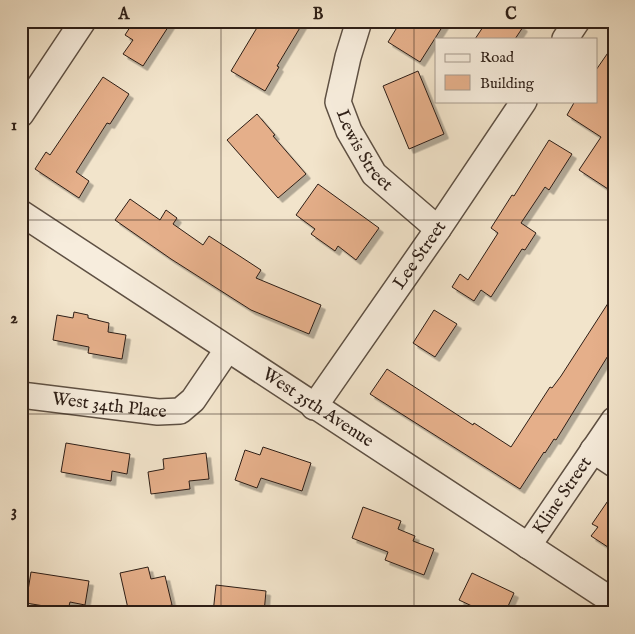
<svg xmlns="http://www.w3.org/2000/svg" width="635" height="634" viewBox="0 0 635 634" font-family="'IM FELL English',serif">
	<defs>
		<filter id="shadow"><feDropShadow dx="4.5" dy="4.5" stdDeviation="0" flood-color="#0004"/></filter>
	</defs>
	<rect width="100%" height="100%" fill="#f2e4cb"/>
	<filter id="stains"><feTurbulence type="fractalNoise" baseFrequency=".004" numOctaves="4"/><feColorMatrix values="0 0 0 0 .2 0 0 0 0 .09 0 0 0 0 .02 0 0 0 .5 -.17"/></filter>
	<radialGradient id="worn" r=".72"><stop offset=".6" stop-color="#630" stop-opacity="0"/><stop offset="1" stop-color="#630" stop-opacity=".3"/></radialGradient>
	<g fill="#e5af8a" stroke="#2d1e16" filter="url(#shadow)">
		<polygon points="134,21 172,21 143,66 123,54 133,40 125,35"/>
		<polygon points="261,21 304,21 277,66 279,67 265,91 231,71"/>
		<polygon points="401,21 446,21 420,62 388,42"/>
		<polygon points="487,21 515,21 523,27 515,39 475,39"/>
		<polygon points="614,44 614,180 608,189 579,170 601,137 567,115 575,101 596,101 596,70"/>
		<polygon points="418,71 444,134 409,149 383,86"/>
		<polygon points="103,77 129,94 110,124 107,123 76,172 89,181 79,198 35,169 46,152 50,155"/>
		<polygon points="257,114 275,135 273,136 306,174 278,198 227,140"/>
		<polygon points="549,140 572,154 549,190 545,187 521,223 536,233 525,250 522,249 491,297 481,290 474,301 452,287 460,274 468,280 498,233 491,228 512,195 514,196"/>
		<polygon points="318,184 379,228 356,260 338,246 335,251 311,234 315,229 296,215"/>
		<polygon points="130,199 160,220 166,210 177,218 173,224 203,245 209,236 261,270 256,278 321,305 309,334 251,310 171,259 115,220"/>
		<polygon points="614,294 614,346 556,440 554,439 545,453 544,452 520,489 370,394 387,369 473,425 474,423 511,447 550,387 552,388 561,376"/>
		<polygon points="434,310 457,324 435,357 413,343"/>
		<polygon points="74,312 88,315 88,318 109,323 108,332 126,335 122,359 88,353 89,347 53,340 57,315 73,318"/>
		<polygon points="66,443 130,454 127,474 112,471 111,481 61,472"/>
		<polygon points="263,447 311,463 302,491 261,478 257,488 235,480 245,450 260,455"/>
		<polygon points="206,453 209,479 189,481 190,489 151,494 148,472 164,469 163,459"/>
		<polygon points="614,492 614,551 591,536 598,527 592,524"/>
		<polygon points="363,507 401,521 398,529 415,536 413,541 434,549 424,575 385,560 388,552 352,538"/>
		<polygon points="148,567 151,579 165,576 172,605 137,613 129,613 120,573"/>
		<polygon points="31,572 89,581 85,605 70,602 68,610 26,603"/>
		<polygon points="472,573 514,593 505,613 487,613 459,600"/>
		<polygon points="216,585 266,591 264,613 213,613"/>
	</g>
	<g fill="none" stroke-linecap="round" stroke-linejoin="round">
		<defs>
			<g id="minor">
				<path id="s1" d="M359 21 348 57 338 102 349 131 374 174 438 229"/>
				<polyline points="565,39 577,21"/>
				<polyline points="21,114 83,21"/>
				<path id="s2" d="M21 213 614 602"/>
				<path id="s3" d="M21 395 158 412 180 411 193 400 227 350"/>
				<path id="s4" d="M314 407 438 229 524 101"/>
				<polyline points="593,450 614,464"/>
				<path id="s5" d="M528 546 614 420"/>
			</g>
		</defs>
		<use href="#minor" stroke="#5e5043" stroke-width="28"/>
		<use href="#minor" stroke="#f7eddd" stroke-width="25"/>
	</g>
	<path fill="none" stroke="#2d1e16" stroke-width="1" stroke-opacity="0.55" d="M221 21V613M414 21V613M21 220H614M21 414H614"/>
	<g text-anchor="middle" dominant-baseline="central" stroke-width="5" stroke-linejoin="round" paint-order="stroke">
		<g font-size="18" fill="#2d1e16" stroke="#f7eddd">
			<text stroke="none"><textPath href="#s1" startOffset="139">Lewis Street</textPath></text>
			<text stroke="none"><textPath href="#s4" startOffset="185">Lee Street</textPath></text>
			<text stroke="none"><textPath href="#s3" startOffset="89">West 34th Place</textPath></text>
			<text stroke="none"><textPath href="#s2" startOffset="355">West 35th Avenue</textPath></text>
			<text stroke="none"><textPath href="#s5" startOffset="61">Kline Street</textPath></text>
		</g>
	</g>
	<rect width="635" height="634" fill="none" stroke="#f2e4cb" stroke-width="55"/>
	<rect x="435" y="38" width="162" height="65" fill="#f7eddd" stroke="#a69a8d"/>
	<rect x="445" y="54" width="25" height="8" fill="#f7eddd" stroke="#a69a8d"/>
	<text x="480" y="62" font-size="15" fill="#2d1e16">Road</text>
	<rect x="445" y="75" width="25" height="15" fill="#e5af8a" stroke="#a69a8d"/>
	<text x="480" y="88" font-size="15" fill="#2d1e16">Building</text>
	<rect x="28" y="28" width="580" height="578" fill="none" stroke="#2d1e16" stroke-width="2"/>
	<g font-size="16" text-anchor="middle" font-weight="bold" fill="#2d1e16">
		<text x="124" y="19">A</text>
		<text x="318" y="19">B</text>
		<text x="511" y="19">C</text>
		<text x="14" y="130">1</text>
		<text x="14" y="323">2</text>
		<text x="14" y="516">3</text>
	</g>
	<rect width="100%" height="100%" filter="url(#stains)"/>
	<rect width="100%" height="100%" fill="url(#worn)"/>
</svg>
